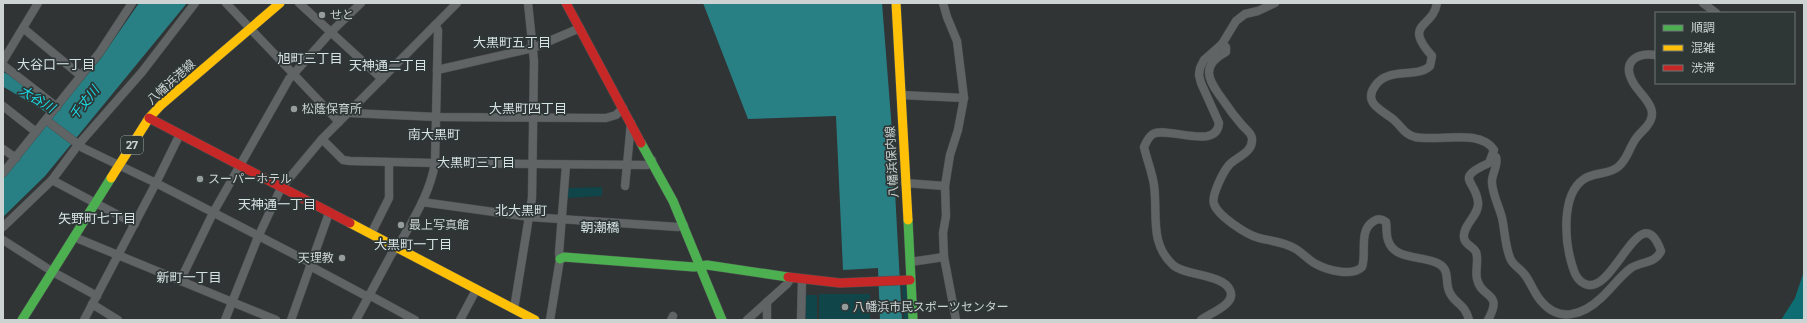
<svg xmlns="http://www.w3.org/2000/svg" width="1807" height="323" viewBox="0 0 1807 323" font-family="Bitter,'Noto Sans JP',serif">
	<rect width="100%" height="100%" fill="#303434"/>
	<g fill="#104549">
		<polygon points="602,187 602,196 568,198 568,188"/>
		<polygon points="902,285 907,286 909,320 904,320"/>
		<rect x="819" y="294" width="51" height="26"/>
		<polygon points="805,295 817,295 817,320 804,320"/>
	</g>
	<polygon fill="#0d6d72" points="1804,271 1804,320 1781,320 1795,298"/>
	<g fill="#288085">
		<polygon points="139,3 187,3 45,176 3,217 3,177 101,58"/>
		<polygon points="703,3 882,3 891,118 902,320 880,320 878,268 843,270 836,116 748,119"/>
	</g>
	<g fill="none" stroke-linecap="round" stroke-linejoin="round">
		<polyline stroke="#288085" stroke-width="13" points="3,79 65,116"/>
		<defs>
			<g id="street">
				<polyline points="226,3 339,122"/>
				<polyline points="299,3 382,79"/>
				<polyline points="943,3 947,17 957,41 964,98 958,130 950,155 945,186 946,216 943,233 944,257 956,320"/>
				<path d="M1437 3C1433 29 1402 22 1432 56L1430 66C1417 79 1388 66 1375 86 1362 104 1384 111 1394 120 1402 127 1404 134 1415 137 1438 142 1480 128 1494 150L1489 163C1453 179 1476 180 1478 202 1480 215 1462 225 1464 238 1465 245 1473 246 1476 252 1479 260 1475 270 1477 279 1481 299 1504 291 1488 320"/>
				<polyline points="1703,3 1716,13"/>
				<polyline points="23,28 81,76"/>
				<path d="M1222 44 1226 47V52C1199 66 1209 81 1223 100 1229 109 1235 117 1242 125 1245 129 1252 133 1252 139 1253 153 1236 157 1229 165 1223 172 1211 196 1214 204 1218 216 1247 235 1259 238 1271 241 1283 242 1294 248 1302 252 1308 260 1316 264 1327 270 1352 277 1362 267 1367 253 1358 230 1374 221 1379 218 1382 219 1386 222 1387 228 1386 235 1388 240 1394 261 1424 255 1439 264 1450 270 1445 281 1449 291 1454 304 1465 303 1469 320"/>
				<polyline points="3,61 38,3"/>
				<polyline points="3,65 57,107"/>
				<polyline points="437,70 533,48 580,28"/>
				<polyline points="901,95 964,98"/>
				<polyline points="3,106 36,132"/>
				<polyline points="350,113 437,117 606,118 616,115 623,108"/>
				<polyline points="46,120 83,148 156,183 311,263"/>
				<polyline points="322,139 343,160 350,161 435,163 647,165 652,160"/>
				<polyline points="3,149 16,158"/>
				<path d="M1493 156 1496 157C1499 166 1491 174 1492 183 1493 196 1499 206 1502 218 1505 231 1505 248 1511 260 1514 266 1521 269 1525 275 1531 283 1534 293 1541 301 1559 323 1583 315 1601 298 1611 289 1620 276 1631 268 1642 261 1655 264 1661 251 1640 193 1614 297 1585 284 1578 281 1575 275 1573 268 1565 244 1560 195 1584 179 1594 172 1608 175 1618 167 1628 159 1629 147 1637 137 1640 133 1644 130 1647 126 1661 109 1642 97 1634 84 1621 63 1635 52 1656 55"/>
				<polyline points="3,173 100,52 132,3"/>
				<polyline points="52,180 135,224"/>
				<polyline points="905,183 945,186"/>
				<polyline points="625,186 631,123"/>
				<polyline points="422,202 530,217 678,227 684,225"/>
				<polyline points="3,227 52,180 78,145 142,72 195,3"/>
				<polyline points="371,234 389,198 389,162"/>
				<polyline points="74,237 276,320"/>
				<polyline points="3,240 53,272 97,296"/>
				<polyline points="910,262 944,257"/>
				<polyline points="310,266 368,297"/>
				<polyline points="180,281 213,213 289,79 330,33 361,3"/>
				<polyline points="369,295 415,320"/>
				<polyline points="92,304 118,320"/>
				<polyline points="514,309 532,198 534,61 528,3"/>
				<polyline points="84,320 156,183 180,134"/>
				<polyline points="225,320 258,237 281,188 322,139 457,3"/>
				<polyline points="291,320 329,213"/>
				<path d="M356 320 392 253 397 248C412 221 430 194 435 163L438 30 435 25"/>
				<polyline points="460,320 476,290"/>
				<polyline points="550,320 560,259 559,253 566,165"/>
				<polyline points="671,320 673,316"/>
				<polyline points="747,320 787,284 791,278"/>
				<polyline points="767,320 767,302"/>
				<polyline points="801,320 802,280"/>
				<path d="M1201 320C1210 313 1237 304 1230 290 1223 274 1185 276 1173 265 1149 243 1158 214 1154 185 1152 172 1147 160 1144 147 1146 143 1148 137 1153 134 1168 126 1217 151 1219 123L1201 83 1199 75 1200 68 1204 60 1222 44 1236 21 1245 14 1258 11 1275 3"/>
			</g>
			<g id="fast">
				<polyline points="641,143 673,201 722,320"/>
				<polyline points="908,220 913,320"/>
				<polyline points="560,259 564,257 694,267 707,265 788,277"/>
				<polyline points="22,320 111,178"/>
			</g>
			<g id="slow">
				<polyline points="896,3 908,220"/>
				<polyline points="111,178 149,118 161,105 280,3"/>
				<polyline points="350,223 535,320"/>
			</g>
			<g id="jam">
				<polyline points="566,3 641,143"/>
				<polyline points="149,118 350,223"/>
				<polyline points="788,277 840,283 910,280"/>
			</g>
		</defs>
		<use href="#street" stroke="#4c4f4f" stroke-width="9"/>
		<use href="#fast" stroke="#4c4f4f" stroke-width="10"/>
		<use href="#slow" stroke="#4c4f4f" stroke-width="10"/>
		<use href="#jam" stroke="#4c4f4f" stroke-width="10"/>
		<use href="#street" stroke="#616465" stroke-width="8"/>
		<use href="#fast" stroke="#4caf50" stroke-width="9"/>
		<use href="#slow" stroke="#ffc107" stroke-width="9"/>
		<use href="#jam" stroke="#c62828" stroke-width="9"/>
	</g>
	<g fill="#969b9b" stroke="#2e3636" stroke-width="1.5">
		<circle cx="322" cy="15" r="4"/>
		<circle cx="294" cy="109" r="4"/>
		<circle cx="200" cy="179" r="4"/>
		<circle cx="401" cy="225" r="4"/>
		<circle cx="342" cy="258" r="4"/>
		<circle cx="845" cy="307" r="4"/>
	</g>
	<g text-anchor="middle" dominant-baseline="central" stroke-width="3.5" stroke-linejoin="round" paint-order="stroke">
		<rect fill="#2e3636" stroke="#9da3a3" stroke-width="1" x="121" y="136" width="22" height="18" rx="3"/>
		<g font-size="11" font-weight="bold" fill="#cdd2d2">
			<text x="132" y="145">27</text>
		</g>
		<g font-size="12" fill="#cdd2d2" stroke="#2e3636" text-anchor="start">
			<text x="330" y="15">せと</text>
			<text x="302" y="109">松蔭保育所</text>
			<text x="208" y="179">スーパーホテル</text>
			<text x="409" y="225">最上写真館</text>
			<text x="334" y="258" text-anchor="end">天理教</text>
			<text x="853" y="307">八幡浜市民スポーツセンター</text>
		</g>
		<g font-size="12" fill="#cdd2d2" stroke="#2e3636">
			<text transform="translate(171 82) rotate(-42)">八幡浜港線</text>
			<text transform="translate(892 162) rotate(-93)">八幡浜保内線</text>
		</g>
		<g font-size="13" fill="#d7e2e2" stroke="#2e3636">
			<text x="512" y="42">大黒町五丁目</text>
			<text x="310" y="58">旭町三丁目</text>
			<text x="56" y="64">大谷口一丁目</text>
			<text x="388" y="65">天神通二丁目</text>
			<text x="528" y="108">大黒町四丁目</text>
			<text x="434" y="134">南大黒町</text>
			<text x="476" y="162">大黒町三丁目</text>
			<text x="277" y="204">天神通一丁目</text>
			<text x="521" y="210">北大黒町</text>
			<text x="97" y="218">矢野町七丁目</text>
			<text x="600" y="227">朝潮橋</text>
			<text x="413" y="244">大黒町一丁目</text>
			<text x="189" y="277">新町一丁目</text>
		</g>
		<g font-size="13" font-style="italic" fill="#19dfea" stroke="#2e3636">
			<text transform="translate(37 99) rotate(31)">大谷川</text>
			<text transform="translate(84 103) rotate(-51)">千丈川</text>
		</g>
	</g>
	<rect width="1807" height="323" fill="none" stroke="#cdd2d2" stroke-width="8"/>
	<rect x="1655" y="12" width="140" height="72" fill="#2e3636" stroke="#6e7474"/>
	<rect x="1663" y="25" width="20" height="6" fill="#4caf50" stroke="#6e7474"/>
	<text x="1691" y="32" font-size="12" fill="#cdd2d2">順調</text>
	<rect x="1663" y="45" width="20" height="6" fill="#ffc107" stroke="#6e7474"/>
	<text x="1691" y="52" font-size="12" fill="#cdd2d2">混雑</text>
	<rect x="1663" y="65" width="20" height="6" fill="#c62828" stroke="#6e7474"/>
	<text x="1691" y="72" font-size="12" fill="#cdd2d2">渋滞</text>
</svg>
